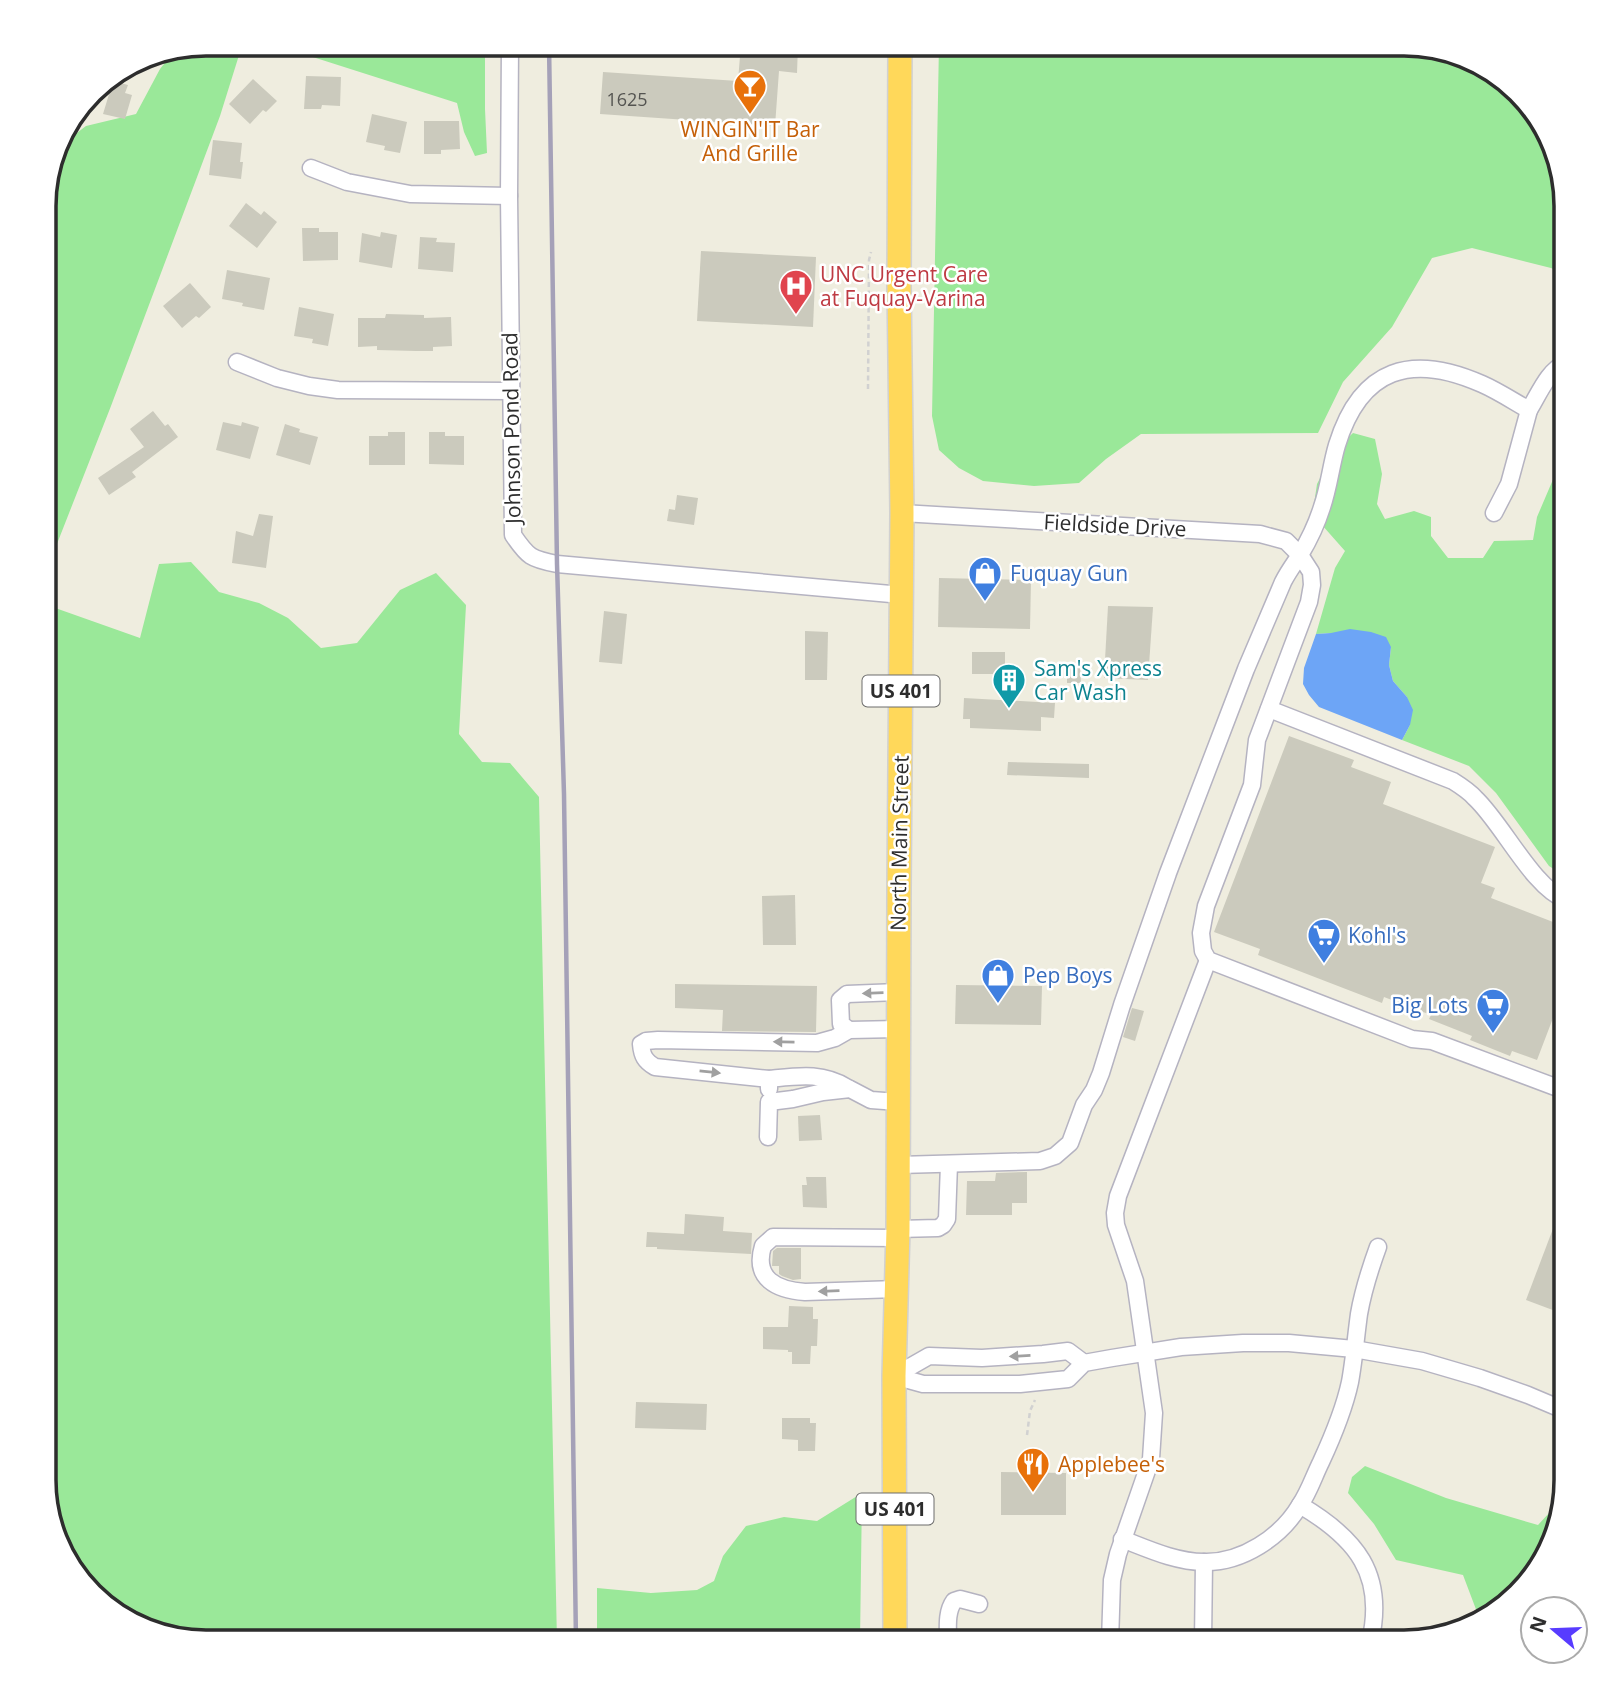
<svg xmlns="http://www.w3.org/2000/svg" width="1610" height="1686" viewBox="0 0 1610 1686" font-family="'Open Sans',sans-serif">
	<rect width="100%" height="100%" fill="#efeddf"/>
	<g fill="#9ae899">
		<polygon points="206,44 211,44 213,46 216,44 256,44 240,52 220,116 111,406 44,577 44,195 57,148 86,126 136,114 160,69 175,50"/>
		<polygon points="272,44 485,44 485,109 487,153 475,156 464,132 457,103"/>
		<polygon points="939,44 1414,44 1476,60 1526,99 1558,153 1566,205 1566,275 1551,268 1472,248 1432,258 1392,327 1343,382 1318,433 1141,434 1106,459 1079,483 1034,486 983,481 959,468 939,450 932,416"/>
		<polygon points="1353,433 1375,439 1382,474 1377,504 1385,519 1414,511 1431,517 1431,536 1448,558 1483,558 1494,541 1533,540 1537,517 1566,449 1566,877 1549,866 1496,793 1469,766 1402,740 1410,725 1407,697 1393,681 1389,665 1391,647 1331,633 1316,634 1335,568 1345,551 1322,525 1313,511 1317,484 1334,451"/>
		<polygon points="191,562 219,592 259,603 288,618 321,648 357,643 400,590 436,573 466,605 459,734 482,762 510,763 539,797 557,1642 206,1642 134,1626 84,1587 56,1542 44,1481 44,604 140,638 159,564"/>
		<polygon points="1365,1466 1446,1498 1538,1525 1562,1499 1550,1552 1511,1602 1474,1623 1477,1612 1463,1575 1396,1560 1374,1524 1348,1493 1352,1477"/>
		<polygon points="862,1493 860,1642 597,1642 597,1588 651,1593 697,1590 714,1581 723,1556 746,1526 784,1517 817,1521"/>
	</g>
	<polygon fill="#6da5f6" points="1350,629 1371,632 1386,637 1391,647 1389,665 1393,681 1407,697 1413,710 1410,725 1402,740 1319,707 1309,695 1303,684 1304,668 1316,634 1331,633"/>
	<g fill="#cbcabd">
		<polygon points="741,44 798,45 797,73 779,71 775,126 600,114 603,72 738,81"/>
		<polygon points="306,76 341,77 340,106 322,105 321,109 304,109"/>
		<polygon points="253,79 277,101 266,112 263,110 250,124 229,104"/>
		<polygon points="113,81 128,85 125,93 132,95 125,119 103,114"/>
		<polygon points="372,114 407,122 400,153 384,150 385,146 366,142"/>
		<polygon points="424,121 459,121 460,149 441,150 441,154 424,154"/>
		<polygon points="213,140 242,143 240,162 243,162 241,179 209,175"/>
		<polygon points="246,203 261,215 264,211 277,222 257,248 229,226"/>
		<polygon points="302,228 319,228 319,232 338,232 338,260 303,261"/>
		<polygon points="381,232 397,235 392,268 359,262 362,233 380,237"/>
		<polygon points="420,237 437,238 436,242 455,243 453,272 418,269"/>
		<polygon points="701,251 816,257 813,327 697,321"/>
		<polygon points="227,270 270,278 264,310 242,306 243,303 222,299"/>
		<polygon points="190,283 211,307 199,318 196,316 182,328 163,306"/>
		<polygon points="299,307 334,314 328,346 312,343 313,339 294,336"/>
		<polygon points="386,314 424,315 424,318 451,317 452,346 433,347 433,351 416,351 377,350 377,346 358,347 358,318 385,318"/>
		<polygon points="153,411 165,426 168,424 178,437 132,472 136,477 109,495 98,478 144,447 130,429"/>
		<polygon points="223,422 241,426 242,422 259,427 250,459 216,450"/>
		<polygon points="285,424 300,429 299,432 318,437 310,465 276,455"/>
		<polygon points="388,432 405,432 405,465 369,465 369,436 388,436"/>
		<polygon points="429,432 445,432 445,436 464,436 464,465 429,464"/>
		<polygon points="677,495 698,498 694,525 667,521 669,509 675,510"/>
		<polygon points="259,514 273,516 266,568 232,563 236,531 253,536"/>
		<polygon points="939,578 1031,580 1030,629 938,627"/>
		<polygon points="1108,606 1153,607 1148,680 1104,678"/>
		<polygon points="604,611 627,614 622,664 599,662"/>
		<polygon points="805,631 828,632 827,680 805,680"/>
		<rect x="972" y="652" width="33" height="22"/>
		<polygon points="1080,668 1081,683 1067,683 1067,669"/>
		<polygon points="964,698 1055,703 1054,718 1041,717 1041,731 970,728 970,719 963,719"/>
		<polygon points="1289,736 1354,760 1351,767 1391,782 1383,804 1495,847 1481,883 1495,888 1491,898 1566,927 1566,984 1537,1060 1512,1051 1510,1056 1470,1040 1472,1036 1429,1019 1431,1015 1384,997 1382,1003 1258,955 1260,949 1214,932"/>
		<polygon points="1008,762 1089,764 1089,778 1007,775"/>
		<polygon points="795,895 796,945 763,945 762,896"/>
		<polygon points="675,984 817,986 816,1032 722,1031 723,1010 675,1008"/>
		<polygon points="956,985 1042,986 1041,1025 955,1024"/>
		<polygon points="1132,1008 1144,1011 1135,1041 1123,1037"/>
		<polygon points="820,1115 822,1140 799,1141 798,1116"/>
		<polygon points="1027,1172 1027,1203 1012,1203 1012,1215 966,1215 967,1181 995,1181 996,1173"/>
		<polygon points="806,1177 826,1177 827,1208 803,1207 802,1185 807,1185"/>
		<polygon points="685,1214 724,1217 723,1231 752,1233 751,1254 657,1249 657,1247 646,1247 647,1232 684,1234"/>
		<polygon points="1554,1226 1566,1231 1566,1315 1526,1300"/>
		<polygon points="777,1248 801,1248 801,1279 793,1280 782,1276 779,1274 779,1266 772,1266 773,1251"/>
		<polygon points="789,1306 813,1307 813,1319 818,1319 817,1346 811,1346 810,1364 792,1364 792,1352 788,1352 788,1350 763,1349 763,1327 788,1327"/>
		<polygon points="636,1402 707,1404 706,1430 635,1428"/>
		<polygon points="782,1418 810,1418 810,1423 816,1423 815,1451 798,1451 798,1440 782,1439"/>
		<polygon points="1001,1472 1066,1473 1066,1515 1001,1515"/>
	</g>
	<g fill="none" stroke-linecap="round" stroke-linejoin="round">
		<defs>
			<g id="minor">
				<path d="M510 44 509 196 513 535C528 557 531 559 557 564L902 595"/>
				<polyline points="311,168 347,182 410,194 509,196"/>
				<polyline points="237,362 277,378 309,386 338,390 510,391"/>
				<path d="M1529 410C1539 394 1548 370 1566 363"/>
				<polyline points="902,513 1260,534 1286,541 1300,555 1311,572 1312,585 1309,602 1257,740 1252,785 1206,906 1201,933 1203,951 1208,960 1412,1039 1432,1041 1566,1091"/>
				<path d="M1269 709 1453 781C1461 786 1469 791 1475 798 1503 824 1532 887 1566 900"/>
				<polyline points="849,1030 841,1024 840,1000 847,994 898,992"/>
				<path d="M769 1079 655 1067C645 1061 642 1056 641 1044L646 1041 658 1040 817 1043 835 1038 849 1030 898 1029"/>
				<path d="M769 1089V1079C799 1076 822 1072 848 1088"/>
				<polyline points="768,1137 769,1102 793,1099 823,1092 850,1089 871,1100 898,1102"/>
				<path d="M899 1165 1040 1161 1055 1156 1070 1143 1084 1105 1094 1090 1101 1073 1122 1005 1168 873 1246 669 1283 582C1288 572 1294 564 1300 555 1309 540 1317 523 1322 507 1329 487 1331 465 1337 445 1361 367 1412 353 1482 384 1498 391 1513 401 1529 410L1509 484 1494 513"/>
				<polyline points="898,1229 938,1228 943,1225 947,1219 949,1164"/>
				<path d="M897 1289 805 1292C777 1290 753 1279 763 1246L773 1237 898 1238"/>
				<polyline points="894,1376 923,1384 1020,1384 1068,1379 1084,1363 1112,1358 1181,1347 1243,1343 1289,1343 1354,1349 1422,1361 1480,1378 1528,1395 1566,1411"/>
				<polyline points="894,1376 929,1356 982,1358 1043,1354 1068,1351 1084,1363"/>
				<path d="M1300 1505C1356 1538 1386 1574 1370 1642"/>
				<path d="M1122 1539C1148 1549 1176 1562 1204 1562 1242 1563 1281 1537 1300 1505 1309 1492 1314 1476 1321 1462 1333 1436 1344 1410 1350 1382 1354 1360 1356 1336 1359 1314 1363 1291 1370 1269 1378 1247"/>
				<path d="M948 1642C948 1628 946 1612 954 1601L960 1599 979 1604"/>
				<polyline points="1110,1642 1112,1580 1118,1554 1151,1459 1154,1413 1135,1281 1116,1225 1115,1213 1118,1196 1208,960"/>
				<polyline points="1203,1642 1204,1562"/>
			</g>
			<polyline id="highway" points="895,1642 894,1376 898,1229 899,889 902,513 899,285 900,44"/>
		</defs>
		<use href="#minor" stroke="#b5b3c1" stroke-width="19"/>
		<use href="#highway" stroke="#d1d1d1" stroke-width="26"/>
		<g stroke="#d1d1d1" stroke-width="2.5" stroke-dasharray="5 3.5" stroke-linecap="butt">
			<polyline points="868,389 869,260 871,252"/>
			<polyline points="1027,1435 1030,1411 1035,1400"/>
		</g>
		<use href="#minor" stroke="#fff" stroke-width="16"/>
		<use href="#highway" stroke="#ffd85a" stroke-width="23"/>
		<polyline stroke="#a5a1b8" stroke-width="4.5" points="549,44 557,564 564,794 576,1642"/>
	</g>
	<defs><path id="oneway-solid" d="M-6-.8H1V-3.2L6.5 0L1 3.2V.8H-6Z" transform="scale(1.75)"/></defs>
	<g fill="#a0a0a0">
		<use href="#oneway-solid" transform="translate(873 993) rotate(178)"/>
		<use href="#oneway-solid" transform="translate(784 1042) rotate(-179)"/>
		<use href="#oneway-solid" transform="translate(710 1072) rotate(6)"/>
		<use href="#oneway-solid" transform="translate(829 1291) rotate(178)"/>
		<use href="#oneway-solid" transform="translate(1020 1356) rotate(177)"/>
	</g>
	<defs>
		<symbol id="bar-pin" viewBox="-11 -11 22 30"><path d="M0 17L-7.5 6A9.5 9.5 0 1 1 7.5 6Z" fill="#e8710a" stroke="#fff"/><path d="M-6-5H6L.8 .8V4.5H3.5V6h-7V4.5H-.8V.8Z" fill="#fff"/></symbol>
		<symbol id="hospital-pin" viewBox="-11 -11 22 30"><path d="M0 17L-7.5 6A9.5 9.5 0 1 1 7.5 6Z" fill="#e0444e" stroke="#fff"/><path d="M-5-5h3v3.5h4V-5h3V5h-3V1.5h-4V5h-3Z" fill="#fff"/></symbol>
		<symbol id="shop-pin" viewBox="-11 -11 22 30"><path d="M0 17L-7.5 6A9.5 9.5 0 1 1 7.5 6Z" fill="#3f7fe0" stroke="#fff"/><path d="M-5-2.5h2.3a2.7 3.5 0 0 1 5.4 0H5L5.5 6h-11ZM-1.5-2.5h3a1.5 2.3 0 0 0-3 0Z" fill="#fff"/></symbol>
		<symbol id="building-pin" viewBox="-11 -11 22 30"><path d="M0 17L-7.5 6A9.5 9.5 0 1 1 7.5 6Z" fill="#0f9aa8" stroke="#fff"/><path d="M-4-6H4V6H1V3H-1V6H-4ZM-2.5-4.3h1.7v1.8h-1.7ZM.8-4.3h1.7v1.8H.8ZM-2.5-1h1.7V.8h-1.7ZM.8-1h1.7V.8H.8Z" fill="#fff"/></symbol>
		<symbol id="supermarket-pin" viewBox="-11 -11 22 30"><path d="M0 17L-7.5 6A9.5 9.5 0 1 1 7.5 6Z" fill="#3f7fe0" stroke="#fff"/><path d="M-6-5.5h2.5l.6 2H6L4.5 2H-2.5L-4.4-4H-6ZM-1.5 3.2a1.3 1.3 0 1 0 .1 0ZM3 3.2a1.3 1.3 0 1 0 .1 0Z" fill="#fff"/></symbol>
		<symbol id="restaurant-pin" viewBox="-11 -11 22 30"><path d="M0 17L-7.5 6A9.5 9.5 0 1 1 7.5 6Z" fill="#e8710a" stroke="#fff"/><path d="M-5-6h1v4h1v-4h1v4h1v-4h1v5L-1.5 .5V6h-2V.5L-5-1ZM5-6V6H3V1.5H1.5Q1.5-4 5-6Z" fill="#fff"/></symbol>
	</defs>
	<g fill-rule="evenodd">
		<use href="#bar-pin" x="731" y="67" width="38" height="52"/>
		<use href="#hospital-pin" x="777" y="267" width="38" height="52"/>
		<use href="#shop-pin" x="966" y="554" width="38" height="52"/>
		<use href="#building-pin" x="990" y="661" width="38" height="52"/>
		<use href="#supermarket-pin" x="1305" y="916" width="38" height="52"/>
		<use href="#shop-pin" x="979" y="956" width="38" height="52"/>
		<use href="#supermarket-pin" x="1474" y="986" width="38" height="52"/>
		<use href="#restaurant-pin" x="1014" y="1445" width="38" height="52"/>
	</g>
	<g text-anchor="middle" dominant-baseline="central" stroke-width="5" stroke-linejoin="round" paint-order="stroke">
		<g font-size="18" fill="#545451">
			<text x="627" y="99">1625</text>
		</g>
		<g fill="#fff" stroke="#6c6c6c" stroke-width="2">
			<rect x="862.5" y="675.5" width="77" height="31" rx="5"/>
			<rect x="856.5" y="1493.5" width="77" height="31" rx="5"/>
		</g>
		<g font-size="19" font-weight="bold" fill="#2d2d2d">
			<text x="901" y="691">US 401</text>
			<text x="895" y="1509">US 401</text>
		</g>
		<g font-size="21" fill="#c56008" stroke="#fff">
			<text x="750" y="129">WINGIN'IT Bar<tspan x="750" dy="24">And Grille</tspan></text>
			<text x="1058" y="1464" text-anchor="start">Applebee's</text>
		</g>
		<g font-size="21" fill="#be3a42" stroke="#fff" text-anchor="start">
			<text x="820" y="274">UNC Urgent Care<tspan x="820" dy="24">at Fuquay-Varina</tspan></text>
		</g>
		<g font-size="21" fill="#2d2d2d" stroke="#fff">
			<text transform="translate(511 428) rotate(-91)">Johnson Pond Road</text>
			<text transform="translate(1115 525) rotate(3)">Fieldside Drive</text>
			<text transform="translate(899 843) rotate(-89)">North Main Street</text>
		</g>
		<g font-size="21" fill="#366cbe" stroke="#fff" text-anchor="start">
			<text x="1010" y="573">Fuquay Gun</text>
			<text x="1348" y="935">Kohl's</text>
			<text x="1023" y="975">Pep Boys</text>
			<text x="1468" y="1005" text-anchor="end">Big Lots</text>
		</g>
		<g font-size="21" fill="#0d838f" stroke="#fff" text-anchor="start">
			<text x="1034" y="668">Sam's Xpress<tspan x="1034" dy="24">Car Wash</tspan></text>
		</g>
	</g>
	<path d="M0 0H1610V1686H0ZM206 56H1404A150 150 0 0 1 1554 206V1480A150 150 0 0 1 1404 1630H206A150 150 0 0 1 56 1480V206A150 150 0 0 1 206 56Z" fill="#fff" fill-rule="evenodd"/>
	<path fill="none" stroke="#2d2d2d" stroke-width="3.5" d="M206 56H1404A150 150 0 0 1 1554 206V1480A150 150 0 0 1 1404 1630H206A150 150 0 0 1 56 1480V206A150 150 0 0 1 206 56Z"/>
	<g transform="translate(1554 1630) rotate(289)"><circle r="33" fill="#ffffff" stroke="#ababab" stroke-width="2"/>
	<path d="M0-5L12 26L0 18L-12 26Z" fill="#583cff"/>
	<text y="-10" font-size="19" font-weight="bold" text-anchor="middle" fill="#2d2d2d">N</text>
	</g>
</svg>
